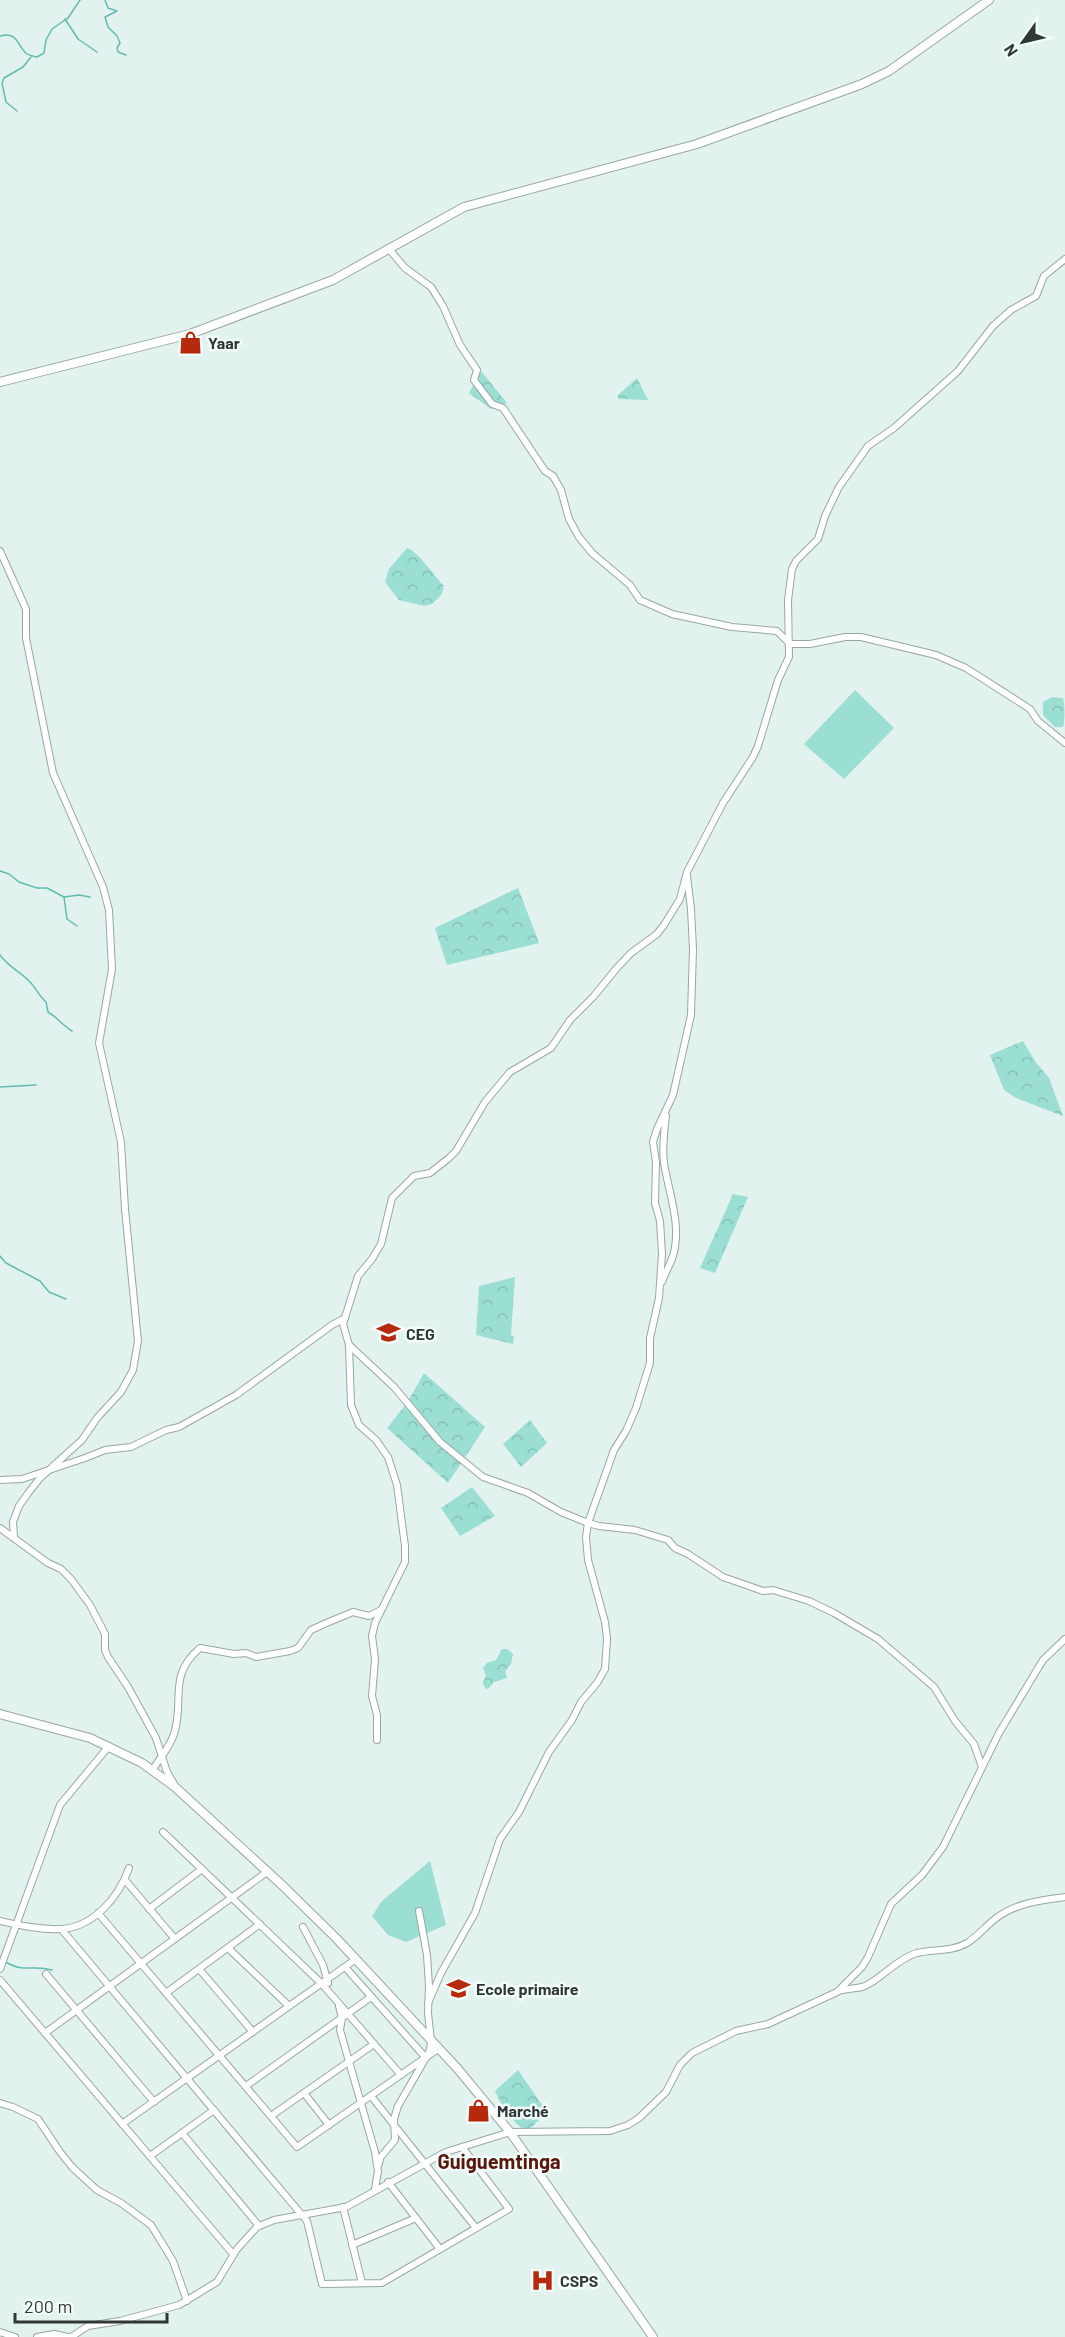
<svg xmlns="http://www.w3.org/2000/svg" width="1065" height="2337" viewBox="0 0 1065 2337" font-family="Barlow,sans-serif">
	<defs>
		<pattern id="forest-crowns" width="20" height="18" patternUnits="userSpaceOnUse" patternTransform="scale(1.5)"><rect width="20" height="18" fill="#9bdfd3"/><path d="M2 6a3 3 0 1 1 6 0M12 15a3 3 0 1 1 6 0" fill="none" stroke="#86c0b6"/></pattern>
	</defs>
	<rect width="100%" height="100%" fill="#e2f2ef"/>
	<g fill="url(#forest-crowns)">
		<polygon points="481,371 507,403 491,409 469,393"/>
		<polygon points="637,378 648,400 619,399 617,396"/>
		<path d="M407 548C419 552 434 576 444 586L442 594 432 604 424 606 399 600 385 582 389 569Z"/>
		<path d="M1052 697 1063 698C1065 705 1065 719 1063 727H1055L1043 715V702Z"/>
		<polygon points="518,888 539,943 447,965 435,928"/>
		<polygon points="1023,1041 1035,1061 1049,1078 1063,1116 1016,1098 1004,1090 990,1055"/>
		<polygon points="733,1194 748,1197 715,1273 700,1268"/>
		<polygon points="515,1277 511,1335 514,1336 513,1344 476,1335 479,1286"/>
		<polygon points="424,1373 485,1427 448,1483 387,1428 407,1403"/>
		<polygon points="530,1420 547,1443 521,1467 503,1444"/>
		<polygon points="472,1487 495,1516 460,1536 441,1508"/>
		<polygon points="502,1649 507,1649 513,1654 511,1664 505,1671 507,1678 494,1682 488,1689 485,1688 483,1683 486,1675 483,1668 487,1663 496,1660"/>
		<path d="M518 2070 547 2112 527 2132C512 2122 502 2107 495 2091Z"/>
	</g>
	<g fill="#9bdfd3">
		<polygon points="855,690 894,728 844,779 804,744"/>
		<polygon points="430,1861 446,1925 406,1942 388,1935 372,1916 382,1901"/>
	</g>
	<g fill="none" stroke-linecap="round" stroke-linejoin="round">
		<g stroke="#62bcaf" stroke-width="1.5">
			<polyline points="105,0 108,8 117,11 105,17 108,27 117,36 120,43 117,48 118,52 126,55"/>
			<polyline points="65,19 78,39 97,52"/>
			<path d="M0 36C18 31 17 46 27 54 30 56 34 56 37 57L44 53 46 40 52 29 68 18 80 0"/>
			<polyline points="17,111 6,102 2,83 4,78 23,67 31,57"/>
			<polyline points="0,871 9,874 19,882 37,888 47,888 64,897 79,895 90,897"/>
			<polyline points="64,897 67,919 77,926"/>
			<path d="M0 955C7 966 21 972 30 982 36 988 39 996 46 1002L48 1012C58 1018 62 1025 72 1031"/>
			<polyline points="0,1087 36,1085"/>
			<polyline points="0,1256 6,1263 40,1281 49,1292 66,1299"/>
			<path d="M4 1961C25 1974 31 1964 52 1970"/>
		</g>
		<defs>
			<g id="street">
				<polyline points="389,249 405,268 431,287 443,306 460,345 477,370 474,380 492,404 503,408 545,471 553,476 561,490 569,519 579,537 592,553 630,585 640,600 672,614 732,627 777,631 790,644 810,644 845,637 861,637 936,655 966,668 1030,709 1038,721 1065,743"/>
				<polyline points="0,551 26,609 26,638 53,773 103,887 109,910 112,969 99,1043 121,1142 125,1209 138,1341 133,1370 121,1392 97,1418 82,1440 40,1478 29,1492 19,1506 13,1522 14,1537"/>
				<path d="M662 1282C665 1273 670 1265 673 1256 682 1225 669 1194 664 1163 662 1147 664 1132 666 1116"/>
				<polyline points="349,1345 394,1387 440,1442 483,1477 528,1493 561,1512 588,1523 599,1526 635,1530 668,1540 675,1548 688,1554 723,1577 763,1591 773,1590 809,1601 834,1613 878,1639 934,1687 955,1721 974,1744 982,1767"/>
				<polyline points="0,1480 22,1479 85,1458 105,1450 131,1447 166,1430 179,1427 236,1395 332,1325 345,1318"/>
				<polyline points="0,1528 48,1563 61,1569 71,1579 90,1605 105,1634 105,1650 108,1657 128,1687 156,1738 167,1772 174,1784"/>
				<polyline points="377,1740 377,1715 372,1696 375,1659 372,1636 375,1623 405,1562 405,1546 397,1485 388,1457 376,1440 359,1425 351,1405 349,1345 343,1324 358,1276 372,1259 381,1244 392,1198 414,1176 430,1173 449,1158 456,1151 485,1102 510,1072 551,1048 570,1020 594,996 616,969 631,953 657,934 664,925 680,899 687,872 723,803 753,757 758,746 778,680 789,657 788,600 792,569 796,561 818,539 825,516 839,487 868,446 894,428 958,371 993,326 1011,310 1036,296 1044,276 1065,259"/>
				<path d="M152 1771C159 1759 170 1747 174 1734 185 1700 167 1676 200 1648L234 1654 246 1653 256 1657 290 1651 298 1648 311 1630 324 1624 353 1612 369 1616 381 1610"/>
				<polyline points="163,1832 322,1984 401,2075"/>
				<polyline points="125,1880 175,1939"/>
				<polyline points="149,1909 202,1869"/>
				<polyline points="98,1913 297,2147 438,2049"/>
				<path d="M0 1921C19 1925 40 1930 60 1929 93 1928 119 1897 129 1868"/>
				<polyline points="303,1927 323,1965 328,1983"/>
				<polyline points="62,1930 307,2221 322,2284 382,2283 509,2209 462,2147"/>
				<polyline points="228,1948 289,2006"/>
				<polyline points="345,1967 426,2058"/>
				<polyline points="0,1969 60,1805 109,1746"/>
				<polyline points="199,1969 253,2032"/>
				<polyline points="46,1974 154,2102"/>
				<polyline points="0,1980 233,2254"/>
				<path d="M839 1991C848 1988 854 1989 862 1987 877 1983 896 1959 917 1953 933 1949 952 1952 967 1943 977 1937 986 1926 995 1919 1015 1903 1041 1900 1065 1897"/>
				<polyline points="166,1993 260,1924"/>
				<polyline points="428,2003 441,1973 475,1913 500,1839 519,1812 549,1752 572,1720 581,1702 597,1683 605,1669 607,1639 605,1622 588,1560 586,1537 588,1523 614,1450 626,1431 636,1408 650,1363 650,1338 659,1298 662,1254 660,1221 655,1203 656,1162 653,1142 657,1129 673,1095 691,1015 693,949 691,909 687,876"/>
				<polyline points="339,2006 342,2018 340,2030 375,2152 378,2171 375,2189"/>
				<polyline points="45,2033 267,1872"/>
				<polyline points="246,2086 371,1997"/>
				<polyline points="304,2093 329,2125"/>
				<polyline points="371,2096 476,2228"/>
				<polyline points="0,2103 13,2107 38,2119 60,2152 72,2167 97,2190 121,2203 151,2225 173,2261 187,2301"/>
				<polyline points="271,2116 374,2044"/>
				<polyline points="122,2124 356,1959"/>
				<polyline points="182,2133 259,2226"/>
				<polyline points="150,2156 214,2110"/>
				<polyline points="379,2164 380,2158 395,2140 394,2119 398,2106 420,2068 430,2050 431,2041 428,2013 429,1986 427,1955 419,1911"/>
				<polyline points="388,2182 440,2249"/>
				<polyline points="343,2207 362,2283"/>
				<polyline points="352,2245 416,2218"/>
				<polyline points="0,2332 15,2337"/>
				<polyline points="37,2337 54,2334 68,2337"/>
				<polyline points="71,2337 88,2326 120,2321 179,2305 217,2282 237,2249 257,2227 274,2220 346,2207 446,2152 510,2132 610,2131 628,2125 639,2118 666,2092 680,2065 692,2053 736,2031 768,2024 837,1992 862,1967 868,1957 891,1904 922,1875 943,1847 999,1733 1043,1660 1065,1639"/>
			</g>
			<g id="secondary">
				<polyline points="0,382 190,334 333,280 464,207 697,144 862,84 889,71 989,0"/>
				<polyline points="0,1714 90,1738 142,1763 175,1787 282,1885 337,1939 457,2068 510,2132 653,2337"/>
			</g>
		</defs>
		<use href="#street" stroke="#98a7a4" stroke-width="8"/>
		<use href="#secondary" stroke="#98a7a4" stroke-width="10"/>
		<use href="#street" stroke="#fff" stroke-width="6"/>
		<use href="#secondary" stroke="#fff" stroke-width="8"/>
	</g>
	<defs>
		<symbol id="shop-bare" viewBox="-9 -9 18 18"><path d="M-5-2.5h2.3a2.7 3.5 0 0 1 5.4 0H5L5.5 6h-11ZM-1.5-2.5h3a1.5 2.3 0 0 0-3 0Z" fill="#b52a0c" stroke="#f2fefc" stroke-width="2.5" paint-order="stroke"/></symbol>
		<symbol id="school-bare" viewBox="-9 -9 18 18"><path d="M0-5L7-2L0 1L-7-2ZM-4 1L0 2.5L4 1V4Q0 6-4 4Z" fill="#b52a0c" stroke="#f2fefc" stroke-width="2.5" paint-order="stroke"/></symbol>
		<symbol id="hospital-bare" viewBox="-9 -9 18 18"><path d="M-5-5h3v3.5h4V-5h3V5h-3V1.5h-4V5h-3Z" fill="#b52a0c" stroke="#f2fefc" stroke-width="2.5" paint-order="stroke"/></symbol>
	</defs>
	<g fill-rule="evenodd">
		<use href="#shop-bare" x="174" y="326" width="33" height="33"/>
		<use href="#school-bare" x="372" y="1316" width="33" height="33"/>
		<use href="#school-bare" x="442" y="1972" width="33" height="33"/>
		<use href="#shop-bare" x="462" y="2094" width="33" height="33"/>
		<use href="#hospital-bare" x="526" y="2264" width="33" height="33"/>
	</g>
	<g text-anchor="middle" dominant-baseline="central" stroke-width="5" stroke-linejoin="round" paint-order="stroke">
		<g font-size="16" font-weight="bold" fill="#313736" stroke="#f2fefc" text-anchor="start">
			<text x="208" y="342">Yaar</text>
			<text x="406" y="1333">CEG</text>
			<text x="476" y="1988">Ecole primaire</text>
			<text x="497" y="2110">Marché</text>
			<text x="560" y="2280">CSPS</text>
		</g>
		<g font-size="20" font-weight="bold" fill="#5a170b" stroke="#f2fefc">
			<text x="499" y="2161">Guiguemtinga</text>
		</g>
	</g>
	<g transform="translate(1023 42) rotate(236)" stroke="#f2fefc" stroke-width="4.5" paint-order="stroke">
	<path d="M0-4.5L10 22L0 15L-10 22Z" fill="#313736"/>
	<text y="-9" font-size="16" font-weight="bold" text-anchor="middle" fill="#313736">N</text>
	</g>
	<path d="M15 2313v9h152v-9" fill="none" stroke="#313736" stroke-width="3"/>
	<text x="24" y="2313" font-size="18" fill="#313736" stroke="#f2fefc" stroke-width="4.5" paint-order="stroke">200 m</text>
</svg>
